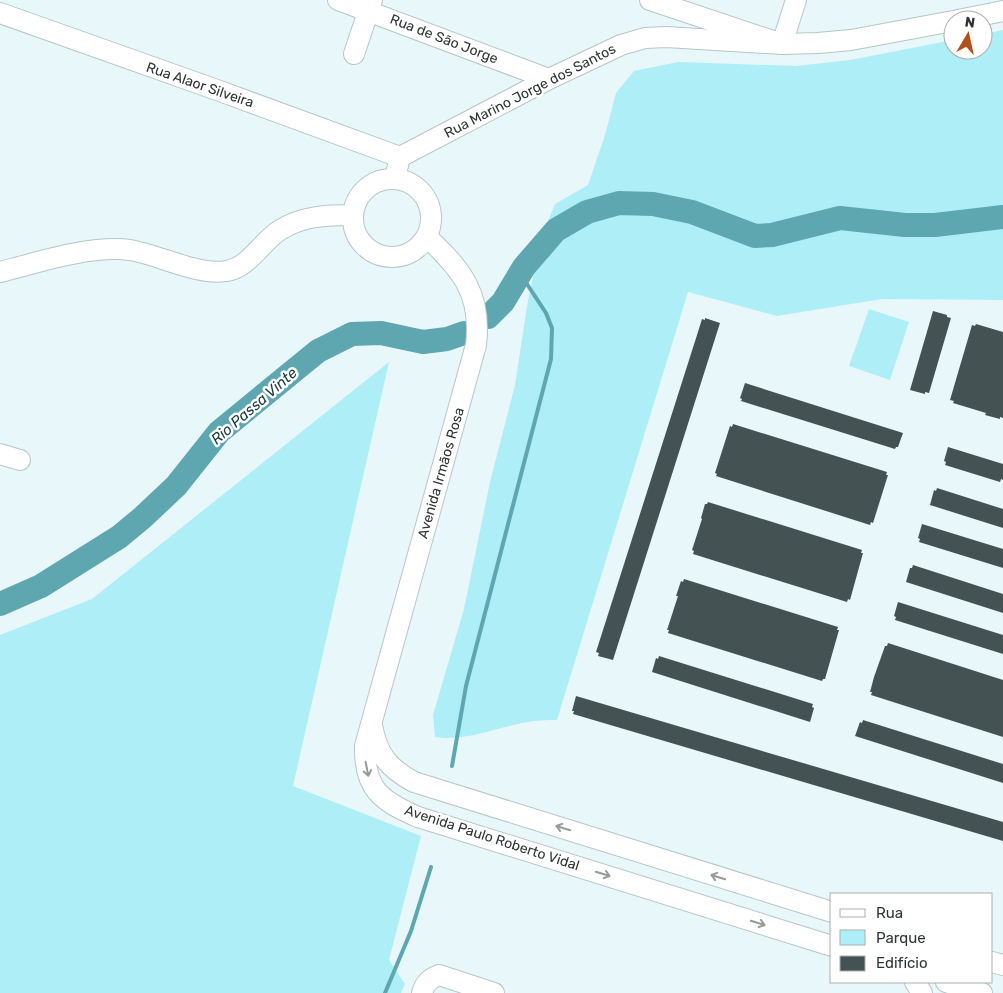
<svg xmlns="http://www.w3.org/2000/svg" width="1003" height="993" viewBox="0 0 1003 993" font-family="Rubik,sans-serif">
	<rect width="100%" height="100%" fill="#e8f8fa"/>
	<g fill="#aeeef7">
		<path d="M1003 30V300L882 299 777 316 688 292 557 720C550 720 542 720 534 721 501 725 469 742 435 737L433 715 464 609 490 482 515 385 527 306 541 238 555 204 588 185 605 135 616 93 634 71 678 62 796 66 850 60 953 40V50H983V34Z"/>
		<polygon points="869,309 909,322 890,380 849,366"/>
		<polygon points="389,362 293,786 421,836 389,960 405,984 401,993 0,993 0,635 92,599"/>
	</g>
	<g fill="none" stroke-linecap="round" stroke-linejoin="round">
		<g stroke="#5fa7b0" stroke-width="4">
			<polyline points="452,766 466,686 551,359 552,328 546,313 523,278 524,267"/>
			<polyline points="385,993 411,931 431,867"/>
		</g>
		<g stroke="#5fa7b0" stroke-width="24">
			<polyline points="488,317 503,302 524,267 556,230 587,212 619,203 653,204 692,212 755,236 772,235 840,218 905,225 935,225 1003,217"/>
			<polyline points="0,604 41,586 119,537 142,518 176,486 219,432 318,351 352,334 381,333 423,342 447,339 464,333"/>
		</g>
	</g>
	<g fill="#455254">
		<polygon points="933,311 947,315 947,317 951,318 929,393 925,392 925,394 910,390"/>
		<polygon points="705,318 720,323 613,660 598,656 599,653 596,652 697,335 702,319 705,320"/>
		<polygon points="976,324 1003,332 1003,418 1000,417 1000,419 985,415 986,413 953,403 954,401 950,400 972,325 975,326"/>
		<polygon points="745,383 903,433 898,447 896,447 895,449 741,401 742,399 740,398"/>
		<polygon points="733,424 887,472 886,475 888,475 873,523 871,522 870,525 716,476 717,474 715,473 730,426 732,427"/>
		<polygon points="948,447 1003,464 1003,480 1001,479 1000,482 945,465 946,462 944,461"/>
		<polygon points="937,488 1003,509 1003,528 930,505 934,490 936,491"/>
		<polygon points="708,502 862,550 861,553 863,553 850,600 848,599 847,602 693,554 694,551 692,550 702,519 701,518 705,504 707,504"/>
		<polygon points="922,524 1003,549 1003,568 919,542 920,539 918,538"/>
		<polygon points="913,565 1003,594 1003,613 906,582 910,568 912,568"/>
		<polygon points="684,579 838,627 837,630 839,630 825,679 823,679 822,681 668,633 669,630 667,630 678,596 676,596 681,581 683,582"/>
		<polygon points="898,602 1003,635 1003,654 895,620 896,617 894,616"/>
		<polygon points="888,643 1003,680 1003,737 871,695 872,692 870,692 874,677 885,646 887,646"/>
		<polygon points="659,656 813,704 812,707 814,708 810,722 652,672 656,658 658,659"/>
		<polygon points="576,696 1003,822 1003,841 573,714 574,711 572,711"/>
		<polygon points="863,720 1003,764 1003,783 855,736 860,722 862,723"/>
	</g>
	<g fill="none" stroke-linecap="round" stroke-linejoin="round">
		<defs>
			<g id="minor">
				<polyline points="338,0 549,79"/>
				<polyline points="650,0 782,44 796,0"/>
				<polyline points="0,13 217,90 400,157"/>
				<polyline points="958,20 1003,11"/>
				<polyline points="354,54 372,0"/>
				<polyline points="395,178 400,157 549,79 621,45 645,38 666,37 782,44 818,43 851,40 953,21"/>
				<circle cx="392" cy="218" r="39"/>
				<path d="M427 237C462 270 482 294 476 345L365 746C364 789 381 801 418 817L832 946"/>
				<path d="M0 272C40 262 90 245 130 250 160 255 198 276 226 271 249 268 261 242 280 230 302 216 327 215 353 215"/>
				<polyline points="0,454 20,460"/>
				<path d="M372 725C377 754 388 768 414 782L832 912"/>
				<polyline points="992,962 1003,965"/>
				<polyline points="915,982 922,993"/>
				<polyline points="946,982 982,993"/>
				<path d="M422 993C425 983 429 979 439 975L494 993"/>
			</g>
		</defs>
		<use href="#minor" stroke="#b6c6c8" stroke-width="22"/>
		<use href="#minor" stroke="#fff" stroke-width="20"/>
	</g>
	<defs><path id="oneway-shaft" d="M-6 0H5M1.5-3L5.5 0L1.5 3" fill="none" stroke-width="1.6" stroke-linecap="round" stroke-linejoin="round" transform="scale(1.25)"/></defs>
	<g stroke="#969a9a">
		<use href="#oneway-shaft" transform="translate(367 769) rotate(79)"/>
		<use href="#oneway-shaft" transform="translate(563 828) rotate(-163)"/>
		<use href="#oneway-shaft" transform="translate(603 874) rotate(17)"/>
		<use href="#oneway-shaft" transform="translate(718 877) rotate(-163)"/>
		<use href="#oneway-shaft" transform="translate(758 923) rotate(17)"/>
	</g>
	<g text-anchor="middle" dominant-baseline="central" stroke-width="5" stroke-linejoin="round" paint-order="stroke">
		<g font-size="14" fill="#2e3435" stroke="#fff">
			<text transform="translate(444 39) rotate(21)">Rua de São Jorge</text>
			<text transform="translate(200 85) rotate(19)">Rua Alaor Silveira</text>
			<text transform="translate(530 91) rotate(-27)">Rua Marino Jorge dos Santos</text>
			<text transform="translate(441 473) rotate(-74)">Avenida Irmãos Rosa</text>
			<text transform="translate(492 838) rotate(18)">Avenida Paulo Roberto Vidal</text>
		</g>
		<g font-size="15" font-style="italic" fill="#173a3f" stroke="#fff">
			<text transform="translate(254 406) rotate(-41)">Rio Passa Vinte</text>
		</g>
	</g>
	<rect x="830" y="893" width="162" height="90" fill="#ffffff" stroke="#abaeae"/>
	<rect x="840" y="909" width="25" height="8" fill="#ffffff" stroke="#abaeae"/>
	<text x="876" y="918" font-size="15" fill="#2e3435">Rua</text>
	<rect x="840" y="930" width="25" height="15" fill="#aeeef7" stroke="#abaeae"/>
	<text x="876" y="943" font-size="15" fill="#2e3435">Parque</text>
	<rect x="840" y="956" width="25" height="15" fill="#455254" stroke="#abaeae"/>
	<text x="876" y="968" font-size="15" fill="#2e3435">Edifício</text>
	<g transform="translate(968 35) rotate(9)"><circle r="24" fill="#ffffff" stroke="#abaeae"/>
	<path d="M0-4L9 19L0 12L-9 19Z" fill="#b35017"/>
	<text y="-8" font-size="14" font-weight="bold" text-anchor="middle" fill="#2e3435">N</text>
	</g>
</svg>
